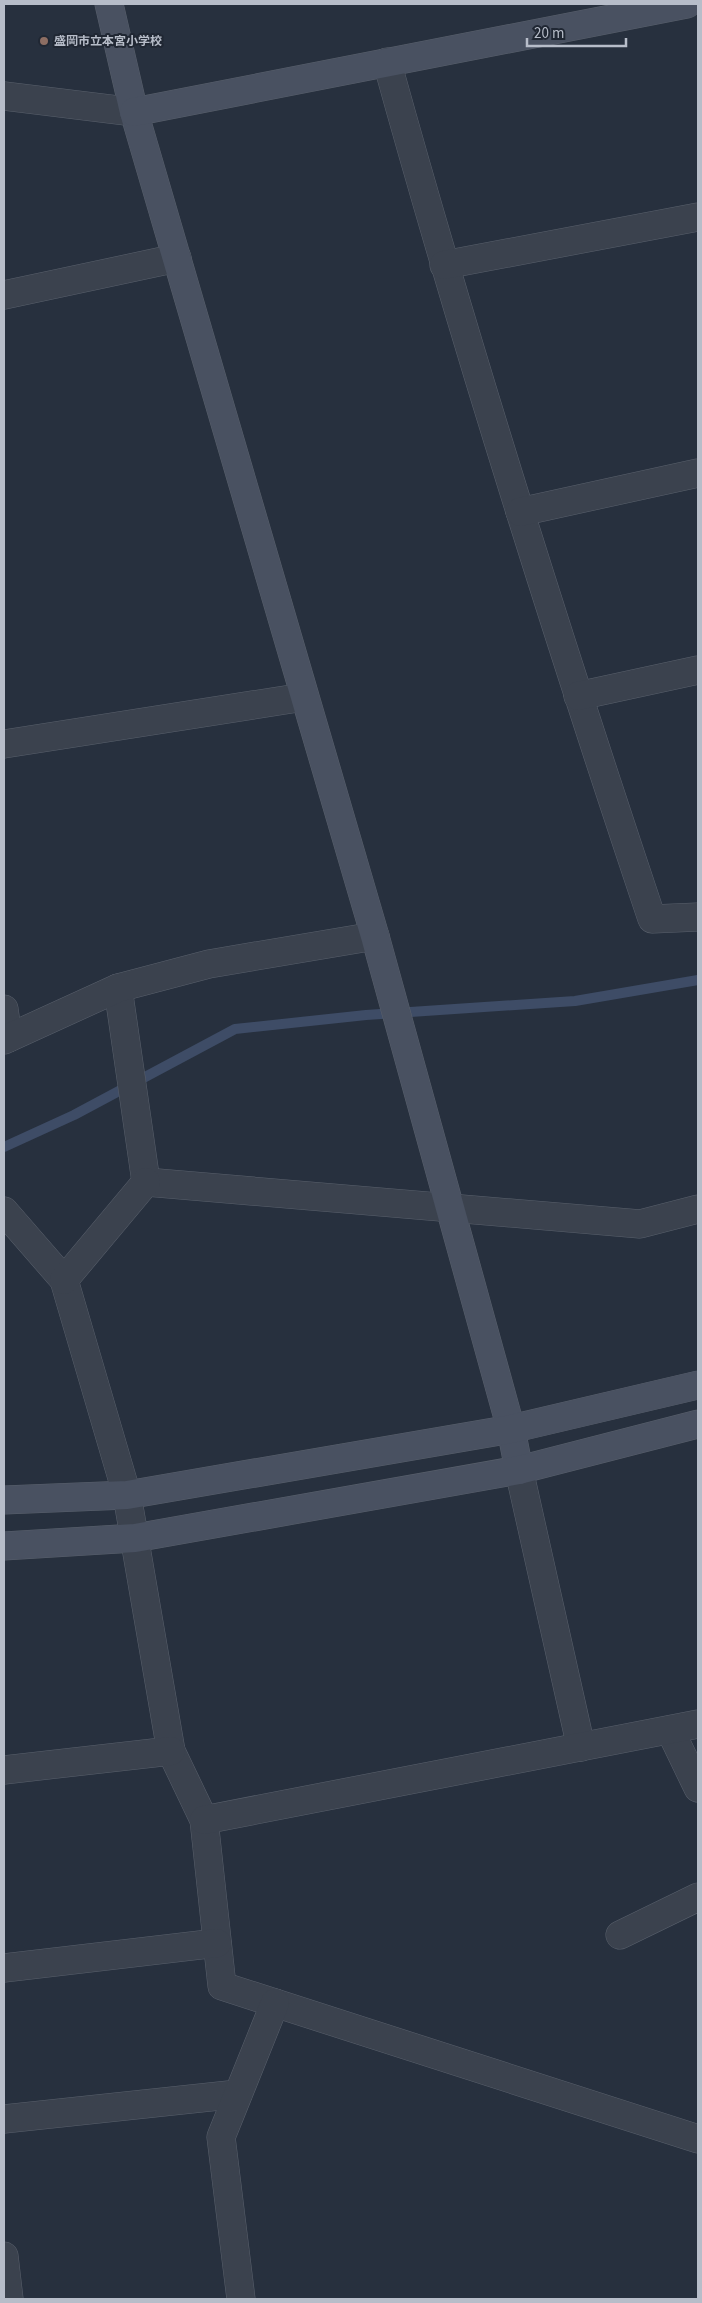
<svg xmlns="http://www.w3.org/2000/svg" width="702" height="2303" viewBox="0 0 702 2303" font-family="'Source Sans 3','Noto Sans JP',sans-serif">
	<rect width="100%" height="100%" fill="#27303e"/>
	<g fill="none" stroke-linecap="round" stroke-linejoin="round">
		<polyline stroke="#3e4c66" stroke-width="10" points="4,1147 74,1115 235,1029 366,1015 575,1001 698,980"/>
		<defs>
			<g id="street">
				<path d="M387 62C467 351 557 635 652 919L698 917"/>
				<polyline points="4,96 134,112"/>
				<polyline points="444,265 698,217"/>
				<polyline points="4,295 177,258"/>
				<polyline points="520,512 698,473"/>
				<polyline points="578,696 698,670"/>
				<polyline points="4,744 304,697"/>
				<polyline points="118,988 146,1182 640,1224 698,1209"/>
				<polyline points="4,1009 8,1038"/>
				<polyline points="4,1040 118,988 209,964 375,936"/>
				<polyline points="4,1211 64,1280 127,1495 171,1751 204,1820 222,1986 698,2139"/>
				<polyline points="64,1280 146,1182"/>
				<polyline points="519,1470 581,1747"/>
				<polyline points="670,1730 698,1788"/>
				<polyline points="4,1770 171,1751"/>
				<polyline points="204,1820 698,1724"/>
				<polyline points="620,1935 698,1897"/>
				<polyline points="4,1968 217,1943"/>
				<polyline points="4,2119 238,2094"/>
				<polyline points="4,2256 9,2299"/>
				<polyline points="241,2299 221,2137 275,2003"/>
			</g>
			<g id="secondary">
				<polyline points="109,4 134,112 375,936 511,1429 519,1470"/>
				<polyline points="134,112 687,4"/>
				<polyline points="4,1500 127,1495 511,1429 698,1385"/>
				<polyline points="4,1546 135,1538 519,1470 698,1424"/>
			</g>
		</defs>
		<use href="#street" stroke="#59606c" stroke-width="29"/>
		<use href="#secondary" stroke="#59606c" stroke-width="29"/>
		<use href="#street" stroke="#3b424e" stroke-width="28"/>
		<use href="#secondary" stroke="#495161" stroke-width="28"/>
	</g>
	<circle fill="#8d6e63" stroke="#202733" stroke-width="2" cx="44" cy="41" r="5"/>
	<g text-anchor="middle" dominant-baseline="central" stroke-width="4" stroke-linejoin="round" paint-order="stroke">
		<g font-size="12" font-weight="bold" fill="#b7bdc9" stroke="#202733" text-anchor="start">
			<text x="54" y="41">盛岡市立本宮小学校</text>
		</g>
	</g>
	<rect width="702" height="2303" fill="none" stroke="#b7bdc9" stroke-width="10"/>
	<path d="M527 38v8h99v-8" fill="none" stroke="#b7bdc9" stroke-width="2.5"/>
	<text x="534" y="38" font-size="15" fill="#b7bdc9" stroke="#202733" stroke-width="4" paint-order="stroke">20 m</text>
</svg>
